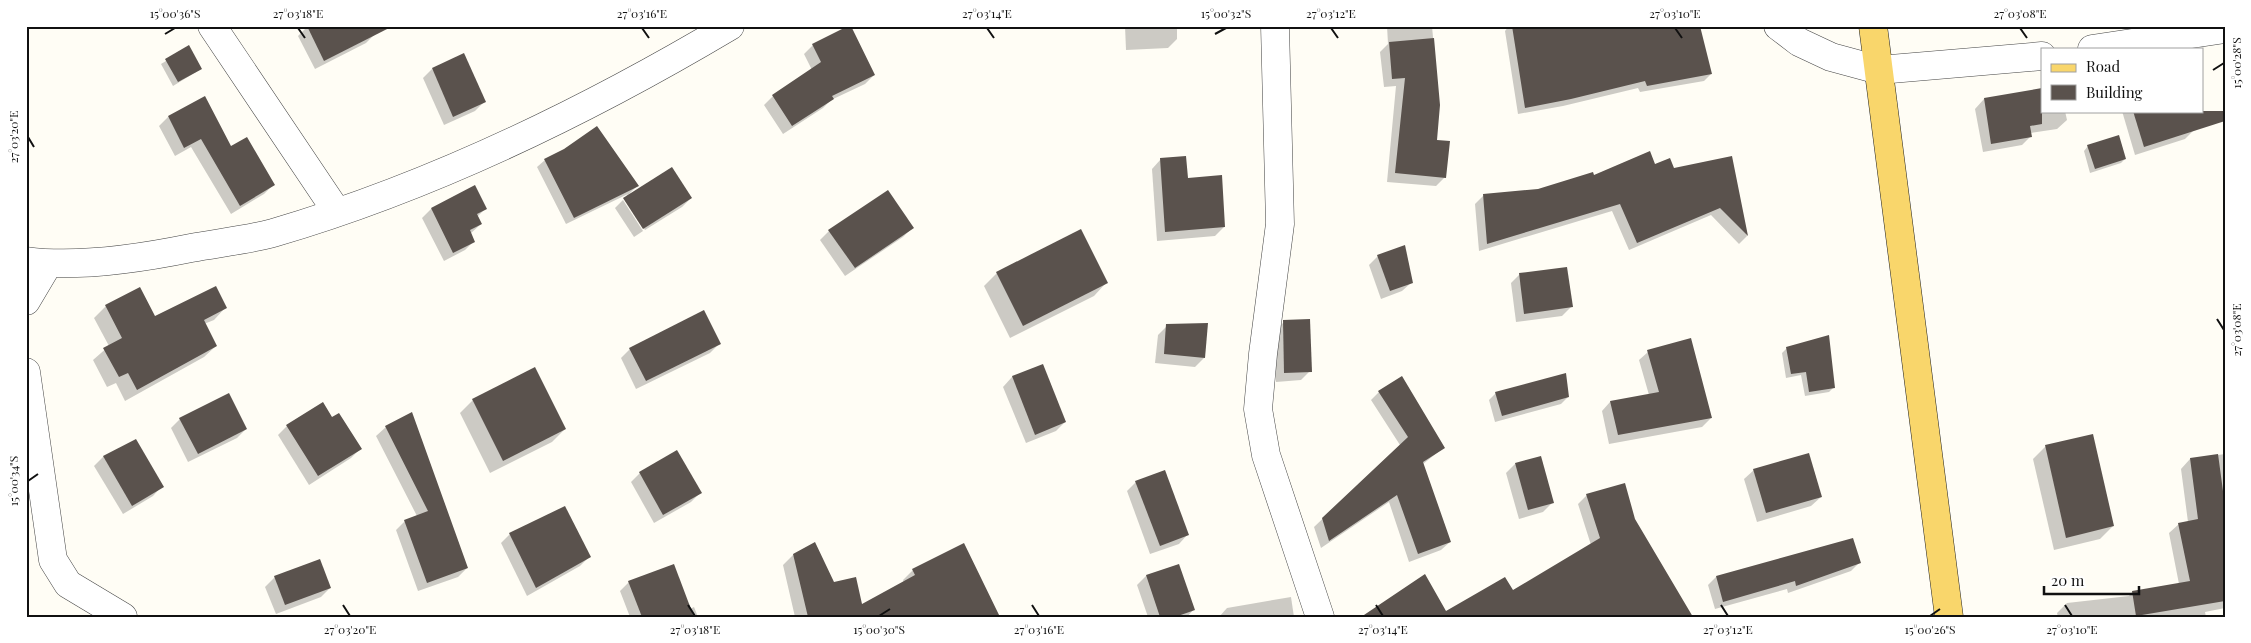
<svg xmlns="http://www.w3.org/2000/svg" width="2251" height="643" viewBox="0 0 2251 643" font-family="'Playfair Display',serif">
	<rect width="100%" height="100%" fill="#fffdf5"/>
	<g fill="#0003">
		<polygon points="308,26 375,34 366,43 315,69 298,36"/>
		<polygon points="1125,26 1177,26 1177,39 1168,48 1126,50"/>
		<polygon points="1387,26 1432,26 1439,105 1436,141 1445,177 1436,186 1387,182 1396,86 1384,87 1380,52 1388,44"/>
		<polygon points="1509,26 1699,26 1711,74 1704,81 1640,92 1638,88 1563,106 1518,114 1505,31"/>
		<polygon points="813,45 874,75 865,84 831,100 823,108 783,134 764,105 773,96 812,70 804,54"/>
		<polygon points="189,47 201,69 173,86 161,64"/>
		<polygon points="432,69 484,102 475,111 444,125 423,78"/>
		<polygon points="2042,90 2042,111 2065,111 2067,120 2057,129 2030,133 2031,136 2022,145 1983,152 1975,109 1984,99"/>
		<polygon points="2122,111 2188,111 2194,130 2185,139 2135,155"/>
		<polygon points="168,117 231,148 273,185 264,194 231,214 191,147 175,156 159,126"/>
		<polygon points="2088,146 2125,159 2121,163 2090,173 2084,151"/>
		<polygon points="565,150 637,186 628,195 691,198 682,207 645,230 624,199 628,194 566,224 537,167 545,160"/>
		<polygon points="1731,158 1747,236 1739,244 1711,215 1629,250 1612,211 1479,251 1475,204 1483,196 1539,190 1654,165 1674,169"/>
		<polygon points="1161,159 1186,179 1224,227 1215,236 1157,241 1152,169"/>
		<polygon points="623,200 643,231 634,237 615,208"/>
		<polygon points="431,209 485,209 477,217 481,224 470,234 474,241 465,250 444,261 422,218"/>
		<polygon points="912,228 903,237 845,276 820,240 829,231"/>
		<polygon points="1378,256 1412,282 1402,291 1381,299 1369,265"/>
		<polygon points="997,273 1106,283 1094,296 1010,338 984,286"/>
		<polygon points="1520,274 1571,307 1562,316 1516,322 1511,283"/>
		<polygon points="106,306 155,318 225,308 214,320 204,324 216,346 204,357 125,401 116,383 107,387 93,360 109,346 94,318"/>
		<polygon points="1284,322 1310,371 1301,380 1276,382 1275,331"/>
		<polygon points="1167,326 1204,358 1195,367 1155,363 1158,335"/>
		<polygon points="719,344 710,353 636,389 621,358 630,349"/>
		<polygon points="1787,348 1834,387 1829,392 1805,396 1801,375 1786,378 1782,353"/>
		<polygon points="1648,352 1711,418 1702,427 1609,444 1602,411 1610,402 1649,395 1639,360"/>
		<polygon points="1042,365 1065,422 1056,431 1026,443 1003,387 1012,377"/>
		<polygon points="1379,392 1443,448 1423,464 1450,542 1441,550 1409,562 1389,502 1321,548 1314,527 1400,445 1371,400"/>
		<polygon points="1496,393 1568,397 1561,404 1495,422 1489,400"/>
		<polygon points="473,400 565,429 552,442 490,473 460,413"/>
		<polygon points="180,419 246,429 237,438 188,462 171,428"/>
		<polygon points="331,419 360,449 351,458 309,485 278,435 287,426"/>
		<polygon points="386,427 467,568 458,577 418,591 396,530 405,521 417,516 376,436"/>
		<polygon points="135,441 162,486 153,496 123,514 94,466 103,457"/>
		<polygon points="2046,446 2113,526 2100,539 2054,550 2033,459"/>
		<polygon points="677,452 700,493 691,502 654,523 631,482 640,473"/>
		<polygon points="2225,454 2225,608 2205,612 2206,617 2058,617 2057,613 2067,603 2129,596 2132,592 2179,584 2169,533 2179,524 2188,522 2181,469 2190,459"/>
		<polygon points="1515,464 1552,503 1543,512 1519,519 1506,473"/>
		<polygon points="1754,470 1821,497 1811,506 1757,522 1744,479"/>
		<polygon points="1136,482 1188,534 1179,544 1150,554 1127,491"/>
		<polygon points="1587,495 1634,519 1691,617 1446,613 1512,592 1591,545 1578,504"/>
		<polygon points="510,534 589,557 580,566 527,596 501,543"/>
		<polygon points="793,555 861,606 904,583 903,580 913,570 994,617 795,617 783,565"/>
		<polygon points="1859,563 1851,571 1788,593 1787,589 1715,609 1708,585 1716,577"/>
		<polygon points="1178,565 1194,609 1187,617 1148,617 1137,585 1146,576"/>
		<polygon points="275,577 330,588 321,597 276,614 265,587"/>
		<polygon points="629,582 690,609 694,607 698,617 630,617 620,591"/>
		<polygon points="1291,597 1294,617 1219,617 1227,608"/>
	</g>
	<g fill="#5a524d">
		<polygon points="307,26 393,26 324,61"/>
		<polygon points="848,26 851,26 875,75 832,96 834,99 792,126 772,95 821,62 812,44"/>
		<polygon points="1512,26 1700,26 1712,74 1647,86 1645,81 1571,99 1525,108"/>
		<polygon points="1434,38 1440,105 1437,140 1450,141 1446,178 1395,173 1405,78 1392,79 1389,42"/>
		<polygon points="189,45 202,69 178,82 165,59"/>
		<polygon points="464,53 486,102 453,117 432,68"/>
		<polygon points="2042,88 2042,124 2030,126 2032,137 1991,144 1984,98"/>
		<polygon points="205,96 231,146 247,137 275,185 240,206 201,139 184,148 168,116"/>
		<polygon points="2133,111 2225,111 2225,121 2144,147"/>
		<polygon points="597,126 639,186 574,218 544,159 564,149"/>
		<polygon points="2119,135 2126,159 2095,169 2087,145"/>
		<polygon points="1650,151 1655,164 1670,158 1674,168 1732,156 1748,236 1720,208 1637,243 1620,204 1487,244 1483,194 1538,189 1593,172 1594,175"/>
		<polygon points="1186,156 1188,178 1222,175 1225,227 1165,232 1160,158"/>
		<polygon points="672,167 692,198 643,229 623,198"/>
		<polygon points="475,185 487,209 477,214 482,224 470,230 475,242 453,253 431,208"/>
		<polygon points="888,190 914,228 855,268 828,230"/>
		<polygon points="1081,229 1108,283 1023,326 996,272"/>
		<polygon points="1405,245 1413,283 1390,291 1377,255"/>
		<polygon points="1567,267 1573,307 1524,314 1519,273"/>
		<polygon points="216,286 227,308 204,320 217,346 137,390 128,373 119,377 103,348 122,338 105,305 140,287 155,316"/>
		<polygon points="704,310 721,344 646,381 629,348"/>
		<polygon points="1310,319 1312,372 1284,373 1283,320"/>
		<polygon points="1208,323 1205,358 1164,354 1166,324"/>
		<polygon points="1829,335 1835,388 1809,392 1806,372 1791,374 1786,347"/>
		<polygon points="1691,338 1712,418 1618,435 1610,401 1659,392 1647,350"/>
		<polygon points="1043,364 1066,422 1035,435 1012,376"/>
		<polygon points="535,367 566,429 503,461 472,399"/>
		<polygon points="1566,373 1569,397 1502,416 1495,392"/>
		<polygon points="1402,376 1445,448 1423,462 1451,542 1418,554 1397,495 1329,541 1322,518 1408,437 1378,391"/>
		<polygon points="229,393 247,429 198,454 179,418"/>
		<polygon points="323,402 332,417 339,413 362,449 318,476 286,425"/>
		<polygon points="412,412 468,568 427,583 404,520 428,511 385,426"/>
		<polygon points="2093,434 2114,526 2066,538 2045,445"/>
		<polygon points="136,439 164,487 132,506 103,456"/>
		<polygon points="677,450 702,493 663,515 639,472"/>
		<polygon points="1809,453 1822,497 1766,513 1753,469"/>
		<polygon points="2218,454 2225,506 2225,601 2136,616 2132,591 2190,581 2178,523 2198,519 2190,458"/>
		<polygon points="1541,456 1554,503 1528,510 1515,463"/>
		<polygon points="1165,470 1189,535 1160,546 1135,481"/>
		<polygon points="1625,483 1635,519 1693,617 1361,617 1425,574 1446,611 1505,577 1513,590 1600,538 1586,494"/>
		<polygon points="565,506 591,557 536,588 509,533"/>
		<polygon points="1853,538 1861,563 1796,586 1795,581 1723,602 1716,576"/>
		<polygon points="815,542 834,582 856,577 862,604 915,575 912,569 964,543 1000,617 808,617 793,554"/>
		<polygon points="320,559 331,588 285,605 274,576"/>
		<polygon points="674,564 694,617 642,617 628,581"/>
		<polygon points="1179,564 1195,610 1175,617 1160,617 1146,575"/>
	</g>
	<g fill="none" stroke-linecap="round" stroke-linejoin="round">
		<defs>
			<g id="minor">
				<polyline points="212,26 337,212"/>
				<polyline points="1275,26 1280,224 1263,354 1258,409 1266,455 1320,617"/>
				<polyline points="1778,26 1799,42 1831,57 1879,70 2042,56"/>
				<polyline points="2092,49 2225,29"/>
				<path d="M26 261C77 268 142 258 191 248 218 243 247 240 273 233 434 186 587 111 730 26"/>
				<polyline points="26,301 48,264"/>
				<polyline points="26,372 53,560 68,584 123,617"/>
			</g>
			<polyline id="major" points="1873,26 1949,617"/>
		</defs>
		<use href="#minor" stroke="#444" stroke-width="29"/>
		<use href="#major" stroke="#222" stroke-width="29"/>
		<use href="#minor" stroke="#fff" stroke-width="28"/>
		<use href="#major" stroke="#f9d66b" stroke-width="28"/>
	</g>
	<path fill="none" stroke="#111" stroke-width="2" d="M298 28 305 38M642 28 649 38M987 28 994 38M1331 28 1338 38M1675 28 1682 38M2020 28 2027 38M165 34 175 28M1215 34 1226 28M2213 70 2224 63M28 137 34 147M2217 319 2224 330M28 481 38 474M343 605 350 616M688 605 695 616M1032 605 1039 616M1376 605 1383 616M1721 605 1728 616M2065 605 2072 616M879 616 890 609M1930 616 1940 609"/>
	<rect width="2251" height="643" fill="none" stroke="#ffffff" stroke-width="55"/>
	<rect x="2041" y="48" width="162" height="65" fill="#ffffff" stroke="#a0a0a0"/>
	<rect x="2051" y="64" width="25" height="8" fill="#f9d66b" stroke="#a0a0a0"/>
	<text x="2086" y="72" font-size="15" fill="#111111">Road</text>
	<rect x="2051" y="85" width="25" height="15" fill="#5a524d" stroke="#a0a0a0"/>
	<text x="2086" y="98" font-size="15" fill="#111111">Building</text>
	<path d="M2044 586v8h95v-8" fill="none" stroke="#111111" stroke-width="2.5"/>
	<text x="2051" y="586" font-size="15" fill="#111111" stroke="#ffffff" stroke-width="4" paint-order="stroke">20 m</text>
	<rect x="28" y="28" width="2196" height="588" fill="none" stroke="#111" stroke-width="2"/>
	<g font-size="12" text-anchor="middle" fill="#111">
		<text x="175" y="18">15°00'36"S</text>
		<text x="298" y="18">27°03'18"E</text>
		<text x="642" y="18">27°03'16"E</text>
		<text x="987" y="18">27°03'14"E</text>
		<text x="1226" y="18">15°00'32"S</text>
		<text x="1331" y="18">27°03'12"E</text>
		<text x="1675" y="18">27°03'10"E</text>
		<text x="2020" y="18">27°03'08"E</text>
		<text transform="translate(2237 63) rotate(-90)" y="4">15°00'28"S</text>
		<text transform="translate(14 137) rotate(-90)" y="4">27°03'20"E</text>
		<text transform="translate(2237 330) rotate(-90)" y="4">27°03'08"E</text>
		<text transform="translate(14 481) rotate(-90)" y="4">15°00'34"S</text>
		<text x="350" y="634">27°03'20"E</text>
		<text x="695" y="634">27°03'18"E</text>
		<text x="879" y="634">15°00'30"S</text>
		<text x="1039" y="634">27°03'16"E</text>
		<text x="1383" y="634">27°03'14"E</text>
		<text x="1728" y="634">27°03'12"E</text>
		<text x="1930" y="634">15°00'26"S</text>
		<text x="2072" y="634">27°03'10"E</text>
	</g>
</svg>
